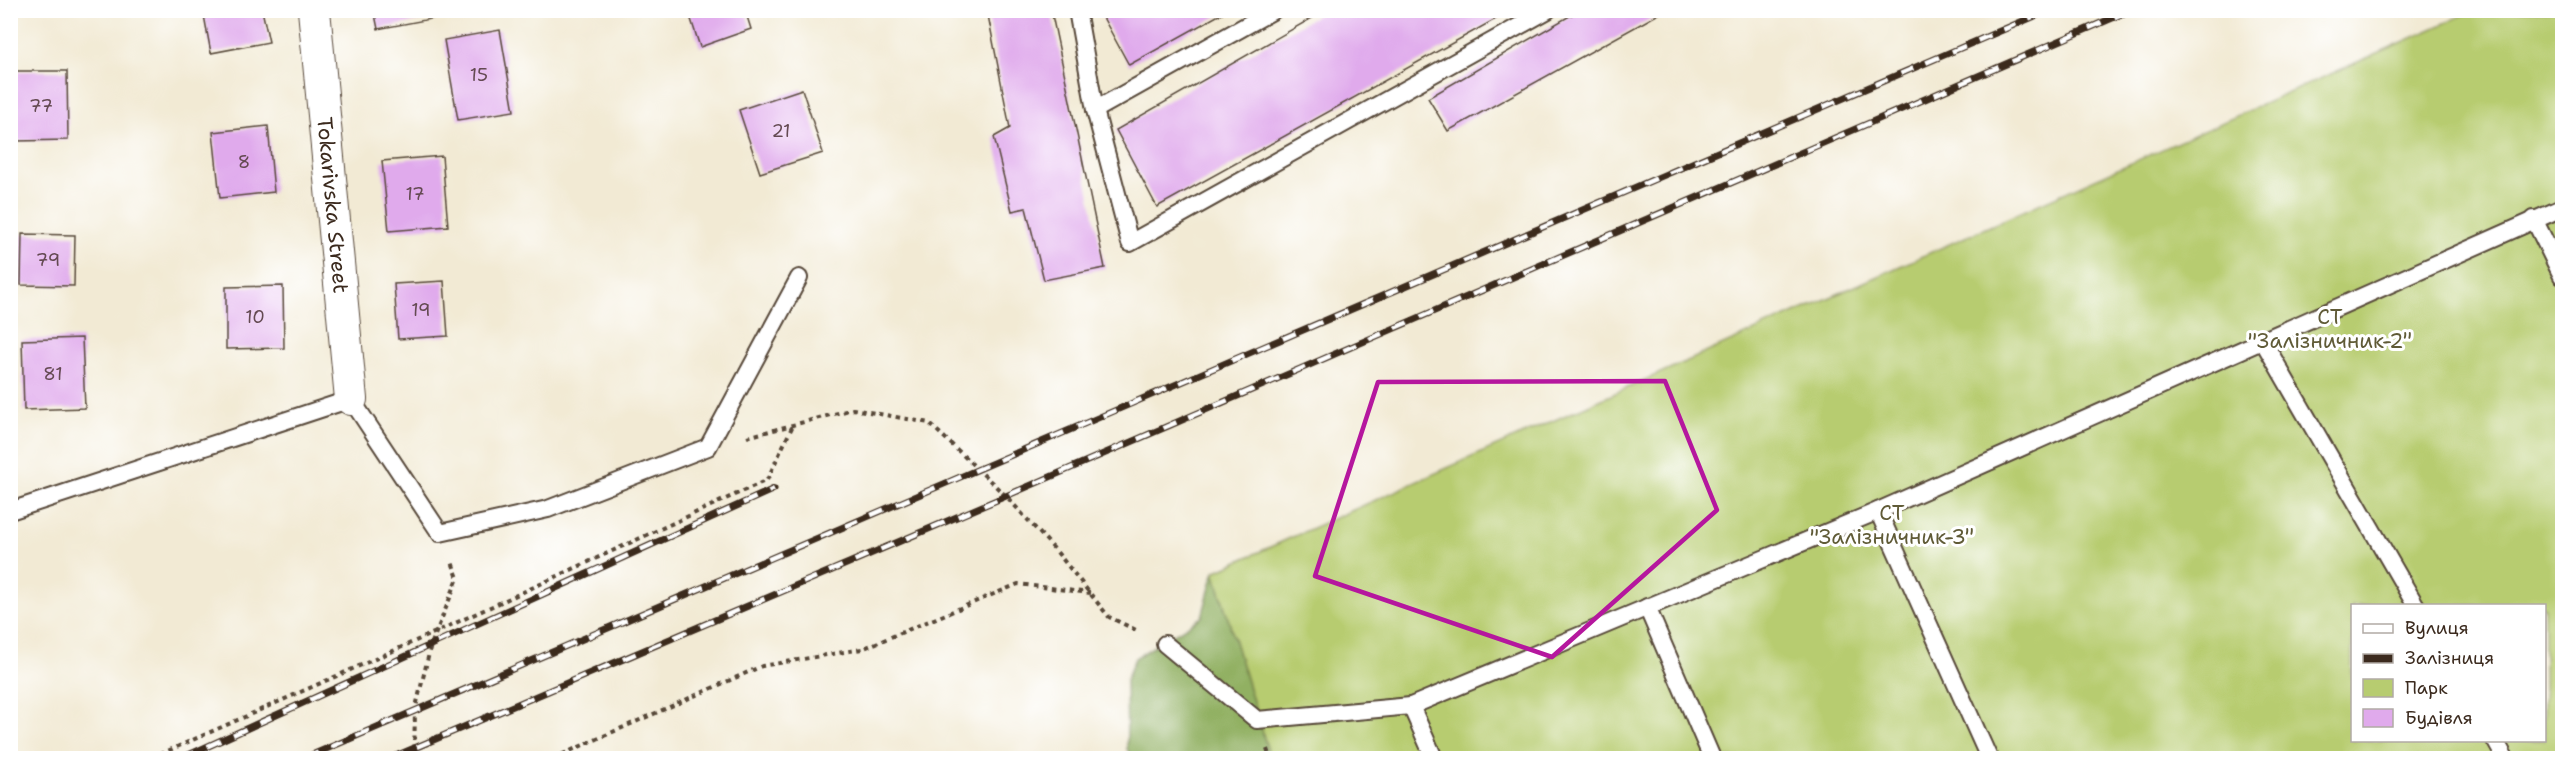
<svg xmlns="http://www.w3.org/2000/svg" width="2573" height="769" viewBox="0 0 2573 769" font-family="'Shantell Sans',sans-serif">
	<rect width="100%" height="100%" fill="#fff"/>
	<filter id="ink" filterUnits="userSpaceOnUse"><feTurbulence type="fractalNoise" baseFrequency=".0167" numOctaves="2"/><feDisplacementMap in="SourceGraphic" scale="12" xChannelSelector="R" yChannelSelector="G"/><feConvolveMatrix kernelMatrix="1 2 1 2 8 2 1 2 1" color-interpolation-filters="sRGB"/></filter>
	<filter id="wash" filterUnits="userSpaceOnUse"><feTurbulence type="fractalNoise" baseFrequency=".008" numOctaves="4" result="noise"/><feDisplacementMap in="SourceGraphic" scale="24" xChannelSelector="R" yChannelSelector="G"/><feGaussianBlur stdDeviation="1.35" result="paint"/><feColorMatrix in="noise" values="0 0 0 0 0 0 0 0 0 0 0 0 0 0 0 0 0 1.4 0 .05"/><feComposite in="paint" operator="in"/></filter>
	<g filter="url(#wash)">
		<rect width="100%" height="100%" fill="#f2ead4"/>
		<path fill="#b7cc70" stroke="#797b47" stroke-width="1.5" fill-rule="evenodd" d="M2472 11H2562V758H1270L1214 572ZM2352 606H2544V740H2352Z"/>
		<polygon fill="#91b062" stroke="#666d40" stroke-width="1.5" points="1214,572 1270,758 1133,758 1127,749 1126,680 1135,658 1202,617"/>
		<g id="blocks">
			<g fill="#e0aaec">
				<polygon points="203,10 262,10 269,42 211,53"/>
				<polygon points="374,10 457,10 457,14 378,29"/>
				<polygon points="688,10 745,10 751,29 700,47"/>
				<polygon points="987,10 1051,10 1105,268 1044,280 1026,208 1012,211 994,137 1010,128"/>
				<polygon points="1099,10 1228,10 1129,65"/>
				<polygon points="1326,10 1512,10 1157,207 1116,130"/>
				<polygon points="1580,10 1666,10 1448,131 1428,98"/>
				<polygon points="500,30 514,111 458,120 444,40"/>
				<polygon points="15,71 67,71 68,140 16,141"/>
				<polygon points="802,89 823,153 760,173 739,110"/>
				<polygon points="268,126 274,192 220,198 213,132"/>
				<polygon points="442,156 448,226 389,231 382,161"/>
				<polygon points="22,234 75,235 74,286 21,285"/>
				<polygon points="444,281 448,336 398,339 394,284"/>
				<polygon points="283,286 284,348 226,349 226,287"/>
				<polygon points="82,338 85,408 24,410 22,340"/>
			</g>
		</g>
	</g>
	<g filter="url(#ink)">
		<use href="#blocks" fill-opacity="0" stroke="#564739" stroke-width="1.5"/>
		<g fill="none" stroke-linecap="round" stroke-linejoin="round">
			<defs>
				<g id="service">
					<polyline points="1077,10 1095,110 1130,243 1548,10"/>
					<polyline points="1095,110 1274,10"/>
					<polyline points="2534,219 2562,276"/>
					<polyline points="2263,341 2416,606"/>
					<polyline points="10,511 351,399 440,533 548,509 708,447 799,278"/>
					<polyline points="1878,511 1989,758"/>
					<polyline points="1647,607 1712,758"/>
					<polyline points="1165,644 1257,720 1411,706 1878,511 2562,208"/>
					<polyline points="1411,706 1434,758"/>
					<polyline points="2495,740 2505,758"/>
				</g>
				<g id="minor">
					<path id="s1" d="M314 10 351 399"/>
				</g>
			</defs>
			<use href="#service" stroke="#564739" stroke-width="20"/>
			<use href="#minor" stroke="#564739" stroke-width="34"/>
			<g stroke="#564739" stroke-width="4" stroke-dasharray="4.5 4.5" stroke-linecap="butt">
				<polyline points="747,437 853,409 929,423 1006,496 1056,551 1109,617 1138,631"/>
				<polyline points="1267,749 1270,758"/>
				<polyline points="152,758 438,631 767,480 793,425"/>
				<polyline points="414,758 415,711 431,645 458,578 452,562"/>
				<polyline points="554,758 762,666 862,649 1018,584 1090,593"/>
			</g>
			<use href="#service" stroke="#fff" stroke-width="16"/>
			<use href="#minor" stroke="#fff" stroke-width="32"/>
			<defs>
				<g id="rail">
					<polyline points="182,758 774,489"/>
					<polyline points="305,758 2049,10"/>
					<polyline points="391,758 1006,496 2131,10"/>
				</g>
			</defs>
			<use href="#rail" stroke="#3b2a1e" stroke-width="7"/>
			<use href="#rail" stroke="#fff" stroke-width="4.5" stroke-dasharray="14" stroke-linecap="butt"/>
		</g>
	</g>
	<path fill="none" stroke="#b5179e" stroke-width="4.5" stroke-linejoin="round" d="M1665 381 1717 510 1552 657 1315 576 1378 382Z"/>
	<g text-anchor="middle" dominant-baseline="central" stroke-width="6" stroke-linejoin="round" paint-order="stroke">
		<g font-size="18" fill="#644a52">
			<text x="479" y="75">15</text>
			<text x="41" y="106">77</text>
			<text x="781" y="131">21</text>
			<text x="244" y="162">8</text>
			<text x="415" y="194">17</text>
			<text x="48" y="260">79</text>
			<text x="421" y="310">19</text>
			<text x="255" y="317">10</text>
			<text x="53" y="374">81</text>
		</g>
		<g font-size="21" fill="#3b2a1e" stroke="#fff">
			<text stroke="none"><textPath href="#s1" startOffset="196">Tokarivska Street</textPath></text>
		</g>
		<g font-size="21" fill="#605b37" stroke="#fff">
			<text x="2330" y="317">СТ<tspan x="2330" dy="24">"Залізничник-2"</tspan></text>
			<text x="1892" y="513">СТ<tspan x="1892" dy="24">"Залізничник-3"</tspan></text>
		</g>
	</g>
	<rect width="2573" height="769" fill="none" stroke="#fff" stroke-width="36"/>
	<rect x="2351" y="604" width="195" height="138" fill="#ffffff" stroke="#b1aaa5" stroke-width="1.5"/>
	<rect x="2363" y="624" width="30" height="9" fill="#ffffff" stroke="#b1aaa5" stroke-width="1.5"/>
	<text x="2405" y="634" font-size="18" fill="#3b2a1e">Вулиця</text>
	<rect x="2363" y="654" width="30" height="9" fill="#3b2a1e" stroke="#b1aaa5" stroke-width="1.5"/>
	<text x="2405" y="664" font-size="18" fill="#3b2a1e">Залізниця</text>
	<rect x="2363" y="679" width="30" height="18" fill="#b7cc70" stroke="#b1aaa5" stroke-width="1.5"/>
	<text x="2405" y="694" font-size="18" fill="#3b2a1e">Парк</text>
	<rect x="2363" y="709" width="30" height="18" fill="#e0aaec" stroke="#b1aaa5" stroke-width="1.5"/>
	<text x="2405" y="724" font-size="18" fill="#3b2a1e">Будівля</text>
</svg>
